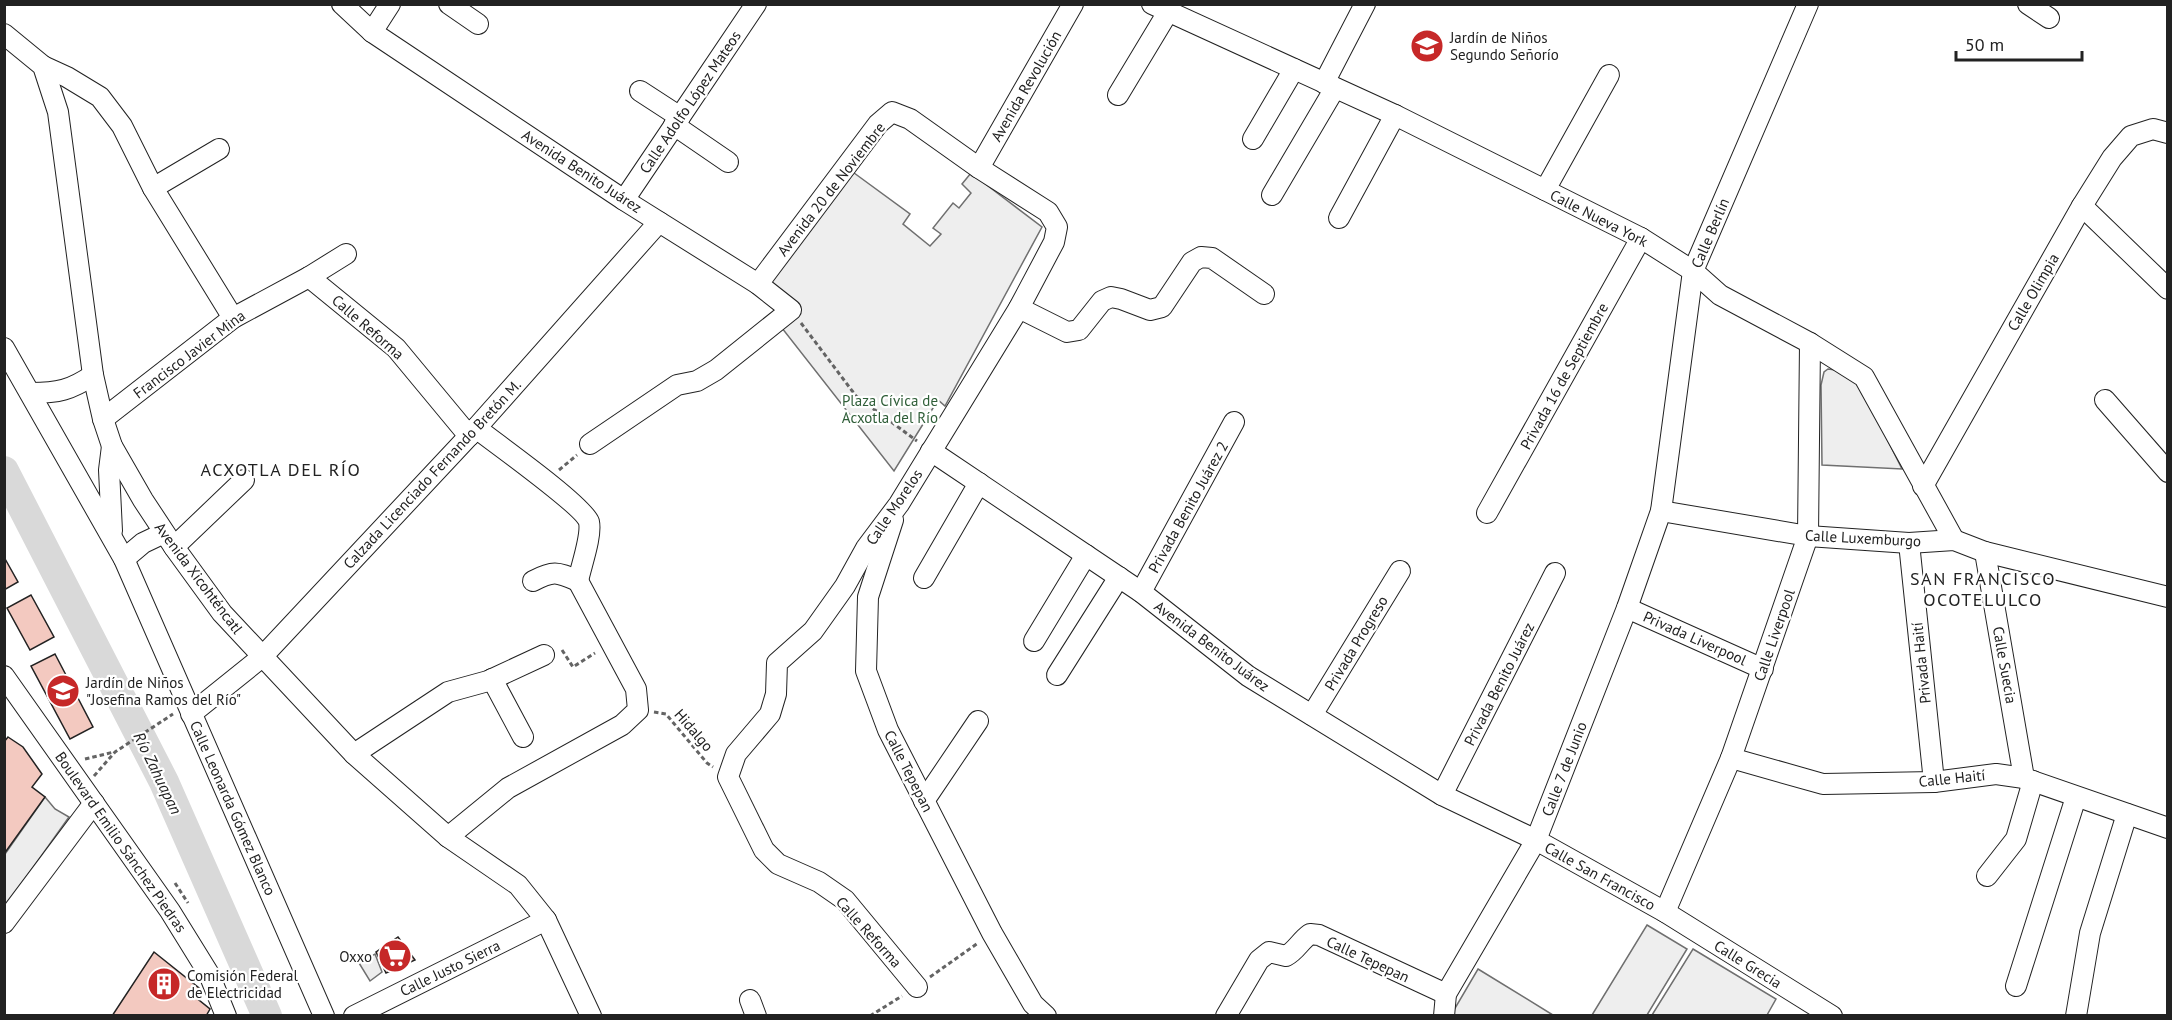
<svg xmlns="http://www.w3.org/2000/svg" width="2172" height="1020" viewBox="0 0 2172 1020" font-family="'PT Sans',sans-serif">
	<rect width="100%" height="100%" fill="#fff"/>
	<g fill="#eee" stroke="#6f6f6f" stroke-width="1.5">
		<polygon points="850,170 910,214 903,224 930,246 941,234 933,228 953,203 959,208 971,193 962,184 971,173 1042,227 945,406 938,400 894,471 778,323 772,285 769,279"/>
		<polygon points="1828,369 1836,370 1860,385 1902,469 1822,465 1821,385 1824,372"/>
		<polygon points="1647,925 1687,949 1647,1015 1592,1015"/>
		<polygon points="1693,949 1776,999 1767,1015 1652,1015"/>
		<polygon points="1478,969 1553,1015 1451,1015"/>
	</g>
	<g fill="#ededed" stroke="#6f6f6f" stroke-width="1.5">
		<polygon points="45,797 55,809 69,817 5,907 5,854"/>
		<polygon points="375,954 382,972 370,981 359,963"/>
	</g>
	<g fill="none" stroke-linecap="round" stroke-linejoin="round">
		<polyline stroke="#d9d9d9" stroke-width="30" points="4,471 164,782 267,1016"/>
	</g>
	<g fill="#f3c9c0" stroke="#222" stroke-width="1.5">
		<polygon points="4,557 18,582 4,590"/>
		<polygon points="31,595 54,637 30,650 7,608"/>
		<polygon points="55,654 93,727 70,739 31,666"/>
		<polygon points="8,737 23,747 42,774 32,787 45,797 4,854 4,742"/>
		<polygon points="398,937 415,960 386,973 376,952"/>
		<polygon points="154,952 199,988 194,996 210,1009 206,1016 112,1016"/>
	</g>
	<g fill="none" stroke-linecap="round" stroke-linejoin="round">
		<defs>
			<g id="minor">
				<polyline points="342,4 372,32 624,200 758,284 791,310 716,370 697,381 677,385 590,444"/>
				<polyline points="449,4 478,24"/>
				<polyline points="1152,4 1395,115 1641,238 1693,271 1720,295 1810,343 1864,377 1954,540"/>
				<polyline points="2028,4 2049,18"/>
				<polyline points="372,32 390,4"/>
				<polyline points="4,34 43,66 58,112 93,375 103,419 112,446 143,500 174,547 222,613 354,754 448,837 518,885 546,920 591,1016"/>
				<polyline points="43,66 67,77 100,97 122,126 153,188 233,318"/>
				<polyline points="1324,83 1365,4"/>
				<polyline points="640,91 680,117"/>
				<polyline points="1118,95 1168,12"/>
				<polyline points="674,125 728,162"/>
				<polyline points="1253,139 1294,69"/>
				<polyline points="979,168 1073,4"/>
				<polyline points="153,188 219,149"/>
				<polyline points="1545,190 1609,75"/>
				<polyline points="1272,195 1335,88"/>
				<polyline points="624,200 756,4"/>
				<polyline points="2082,206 2168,289"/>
				<polyline points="1339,218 1395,115"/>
				<polyline points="309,277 396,348 469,436"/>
				<polyline points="758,284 878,124 892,112 910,119 979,168 1048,212 1057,227 1054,242 1019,308 899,504 866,548 845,586 813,631 777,663 776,694 770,714 736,754 728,777 764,850 778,864 819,882 845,900 917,987"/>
				<polyline points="1019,308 1067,332 1079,330 1102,301 1111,297 1121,299 1150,310 1162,307 1192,262 1201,257 1212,258 1264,294"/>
				<polyline points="4,348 124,559 324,1016"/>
				<path d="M31 393C58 393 71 390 93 375"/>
				<polyline points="2105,400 2168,472"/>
				<polyline points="103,419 233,318 309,277 346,254"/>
				<path d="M476 428C494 442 584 506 589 522 592 536 581 566 578 581"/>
				<polyline points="931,451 1141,592 1248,676 1442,795 1536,840 1665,912 1832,1016"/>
				<polyline points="1923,486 2082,206 2112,158 2131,136 2153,129 2168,133"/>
				<polyline points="1661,511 1808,536 1909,543 1954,540 1985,552 2168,597"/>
				<polyline points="1487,513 1641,238"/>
				<polyline points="893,520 868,597 866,671 888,730 992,933 1033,1004 1046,1016"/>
				<polyline points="112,531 109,470 112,446"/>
				<polyline points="1909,543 1934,782"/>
				<polyline points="174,547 244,480"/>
				<polyline points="1985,552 2024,778"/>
				<polyline points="124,559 143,543 164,533"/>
				<polyline points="924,578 979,483"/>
				<path d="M533 581C554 570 557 572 578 581"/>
				<polyline points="1141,592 1234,422"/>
				<polyline points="1627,608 1763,669"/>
				<polyline points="1034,641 1086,555"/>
				<polyline points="1057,675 1119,577"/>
				<polyline points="4,676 170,911 209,974 226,1016"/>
				<polyline points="492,679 523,737"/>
				<polyline points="191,714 262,657 469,436 659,222"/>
				<polyline points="1312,715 1400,571"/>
				<polyline points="354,754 448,692 488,681 544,655"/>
				<polyline points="1731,758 1823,784 1934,782 1996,774 2024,778 2168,828"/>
				<polyline points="1442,795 1555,573"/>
				<polyline points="924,801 978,721"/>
				<polyline points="448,837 508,788 622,725 638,710 636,689 578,581"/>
				<polyline points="1987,876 2016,839 2033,781"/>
				<polyline points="1665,912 1731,758 1808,536 1810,343"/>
				<polyline points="4,923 94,803"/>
				<polyline points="2016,986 2076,797"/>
				<polyline points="750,1000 756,1016"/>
				<polyline points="354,1016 546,920"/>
				<path d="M1226 1016 1259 960 1269 952 1286 956C1296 951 1300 941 1310 934L1319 935 1446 994"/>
				<polyline points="1444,1016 1446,994 1536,840 1627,608 1661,511 1693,271 1808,4"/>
				<polyline points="2076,1016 2090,933 2127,814"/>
			</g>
		</defs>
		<use href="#minor" stroke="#222" stroke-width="22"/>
		<g stroke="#646464" stroke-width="3" stroke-dasharray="4.5 3" stroke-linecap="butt">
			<polyline points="801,323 856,396 917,441"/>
			<polyline points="559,470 577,455"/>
			<polyline points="562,650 573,667 595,653"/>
			<polyline points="654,712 666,714 707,763 713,767"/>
			<polyline points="85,759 114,752"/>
			<polyline points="94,776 115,752 173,714"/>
			<polyline points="175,883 188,903"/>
			<polyline points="930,977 978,943"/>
			<polyline points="870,1016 902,996"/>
		</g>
		<use href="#minor" stroke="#fff" stroke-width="20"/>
	</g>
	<defs>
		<symbol id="school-disc" viewBox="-11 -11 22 22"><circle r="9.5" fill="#c62828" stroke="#fff"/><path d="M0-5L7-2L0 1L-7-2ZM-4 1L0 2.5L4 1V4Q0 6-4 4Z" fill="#fff"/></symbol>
		<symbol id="supermarket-disc" viewBox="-11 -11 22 22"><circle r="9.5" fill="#c62828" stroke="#fff"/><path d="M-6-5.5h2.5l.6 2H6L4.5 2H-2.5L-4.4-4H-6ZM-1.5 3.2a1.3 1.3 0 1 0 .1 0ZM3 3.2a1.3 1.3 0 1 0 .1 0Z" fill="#fff"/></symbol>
		<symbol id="building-disc" viewBox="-11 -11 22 22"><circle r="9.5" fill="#c62828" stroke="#fff"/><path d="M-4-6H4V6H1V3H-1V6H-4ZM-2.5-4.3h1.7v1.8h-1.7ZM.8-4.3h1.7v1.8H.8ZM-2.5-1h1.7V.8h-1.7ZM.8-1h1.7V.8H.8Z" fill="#fff"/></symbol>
	</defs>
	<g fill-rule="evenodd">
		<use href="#school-disc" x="1408" y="27" width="38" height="38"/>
		<use href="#school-disc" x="44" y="672" width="38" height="38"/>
		<use href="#supermarket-disc" x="376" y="937" width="38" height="38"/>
		<use href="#building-disc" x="145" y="965" width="38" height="38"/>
	</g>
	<g text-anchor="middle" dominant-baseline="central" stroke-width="4.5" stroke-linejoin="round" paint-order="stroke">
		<g font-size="15" fill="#222" stroke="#fff" text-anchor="start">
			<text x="1450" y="37">Jardín de Niños<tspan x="1450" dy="17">Segundo Señorío</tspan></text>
			<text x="86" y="682">Jardín de Niños<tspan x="86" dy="17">"Josefina Ramos del Río"</tspan></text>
			<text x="372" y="956" text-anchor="end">Oxxo</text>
			<text x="187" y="975">Comisión Federal<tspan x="187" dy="17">de Electricidad</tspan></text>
		</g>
		<g font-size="15" fill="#222" stroke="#fff">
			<text transform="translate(1026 86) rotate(-60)">Avenida Revolución</text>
			<text transform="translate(690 102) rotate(-56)">Calle Adolfo López Mateos</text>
			<text transform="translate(582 171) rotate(33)">Avenida Benito Juárez</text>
			<text transform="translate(831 189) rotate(-52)">Avenida 20 de Noviembre</text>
			<text transform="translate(1599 218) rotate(27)">Calle Nueva York</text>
			<text transform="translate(1710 233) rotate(-67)">Calle Berlín</text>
			<text transform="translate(2033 292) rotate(-60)">Calle Olimpia</text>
			<text transform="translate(368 327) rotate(41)">Calle Reforma</text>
			<text transform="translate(189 354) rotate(-37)">Francisco Javier Mina</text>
			<text transform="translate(1564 376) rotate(-61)">Privada 16 de Septiembre</text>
			<text transform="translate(432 474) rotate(-47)">Calzada Licenciado Fernando Bretón M.</text>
			<text transform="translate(894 507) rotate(-56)">Calle Morelos</text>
			<text transform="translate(1188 507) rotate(-61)">Privada Benito Juárez 2</text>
			<text transform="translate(1863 538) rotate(3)">Calle Luxemburgo</text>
			<text transform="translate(199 578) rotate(53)">Avenida Xicohténcatl</text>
			<text transform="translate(1774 635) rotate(-71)">Calle Liverpool</text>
			<text transform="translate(1695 638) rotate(24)">Privada Liverpool</text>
			<text transform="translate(1356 643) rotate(-59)">Privada Progreso</text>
			<text transform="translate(1212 646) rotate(37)">Avenida Benito Juárez</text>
			<text transform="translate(1921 663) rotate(-96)">Privada Haití</text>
			<text transform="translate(2005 665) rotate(80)">Calle Suecia</text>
			<text transform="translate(1499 684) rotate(-63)">Privada Benito Juárez</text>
			<text transform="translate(694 730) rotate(49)">Hidalgo</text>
			<text transform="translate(1564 769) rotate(-69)">Calle 7 de Junio</text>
			<text transform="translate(909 771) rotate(63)">Calle Tepepan</text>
			<text transform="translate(1952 778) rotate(-6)">Calle Haití</text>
			<text transform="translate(233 808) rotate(66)">Calle Leonarda Gómez Blanco</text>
			<text transform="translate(121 842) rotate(55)">Boulevard Emilio Sánchez Piedras</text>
			<text transform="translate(1600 876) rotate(29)">Calle San Francisco</text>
			<text transform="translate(869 932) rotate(48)">Calle Reforma</text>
			<text transform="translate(1368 959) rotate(25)">Calle Tepepan</text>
			<text transform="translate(1748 964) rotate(32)">Calle Grecia</text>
			<text transform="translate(450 968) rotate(-26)">Calle Justo Sierra</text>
		</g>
		<g font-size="15" fill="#2f5e38" stroke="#fff">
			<text x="890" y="400">Plaza Cívica de<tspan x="890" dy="17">Acxotla del Río</tspan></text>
		</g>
		<g font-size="16" font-style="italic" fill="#222" stroke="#fff">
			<text transform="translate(158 773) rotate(64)">Río Zahuapan</text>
		</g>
		<g font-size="18" letter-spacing="1.5" fill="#222" stroke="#fff">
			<text x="281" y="469">ACXOTLA DEL RÍO</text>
			<text x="1983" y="578">SAN FRANCISCO<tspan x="1983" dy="21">OCOTELULCO</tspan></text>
		</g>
	</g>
	<rect width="2172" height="1020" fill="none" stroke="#222222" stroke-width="12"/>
	<path d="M1956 51v9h126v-9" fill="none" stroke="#222222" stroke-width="3"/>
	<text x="1965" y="51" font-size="18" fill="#222222" stroke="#ffffff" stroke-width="4.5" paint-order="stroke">50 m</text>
</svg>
